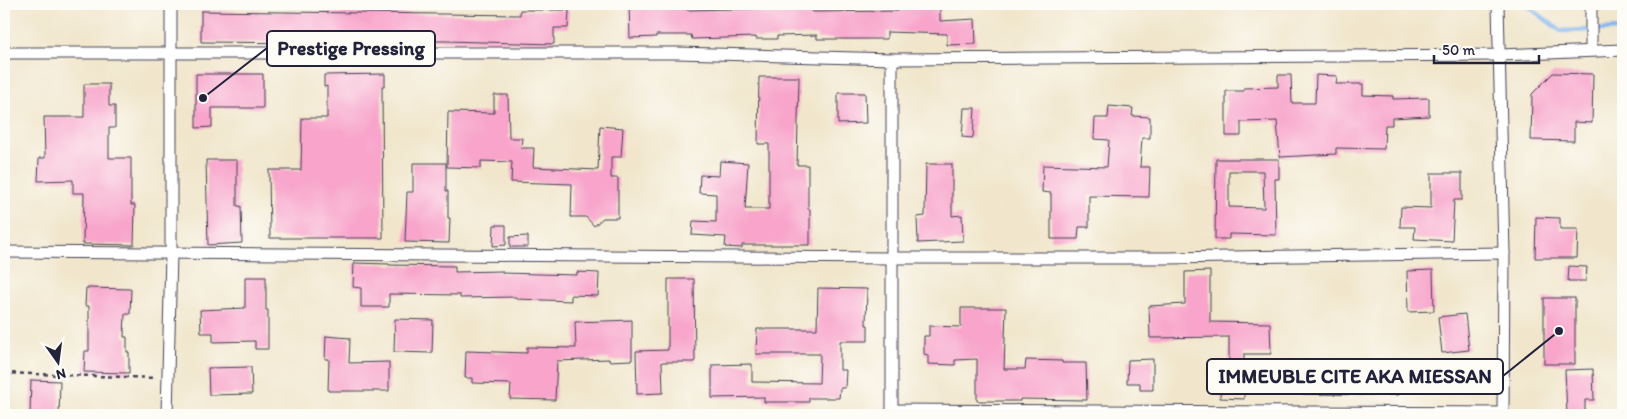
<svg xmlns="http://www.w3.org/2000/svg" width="1627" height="419" viewBox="0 0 1627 419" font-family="Itim,sans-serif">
	<rect width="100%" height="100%" fill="#fdfcf7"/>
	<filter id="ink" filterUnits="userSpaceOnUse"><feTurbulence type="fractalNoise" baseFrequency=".02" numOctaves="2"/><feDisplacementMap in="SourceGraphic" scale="10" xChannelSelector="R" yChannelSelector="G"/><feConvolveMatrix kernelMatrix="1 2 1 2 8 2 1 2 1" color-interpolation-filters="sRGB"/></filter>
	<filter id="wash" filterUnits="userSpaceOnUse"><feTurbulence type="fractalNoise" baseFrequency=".0096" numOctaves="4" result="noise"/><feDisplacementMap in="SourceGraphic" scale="20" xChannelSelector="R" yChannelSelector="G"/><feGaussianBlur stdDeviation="1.12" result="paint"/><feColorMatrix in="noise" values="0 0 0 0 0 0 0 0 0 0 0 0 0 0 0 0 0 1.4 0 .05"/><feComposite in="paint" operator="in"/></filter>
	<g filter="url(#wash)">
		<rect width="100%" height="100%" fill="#f1e6cc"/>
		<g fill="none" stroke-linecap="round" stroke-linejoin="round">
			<polyline stroke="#7fb5ee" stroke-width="4.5" points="1525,4 1561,31 1623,29"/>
		</g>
		<g id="blocks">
			<g fill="#f8a4cb" fill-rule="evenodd">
				<polygon points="629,4 687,4 687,10 782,8 782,4 812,4 812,12 898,11 899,5 920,6 920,4 940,4 940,21 975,19 976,44 947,45 947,34 887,32 887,39 817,39 817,35 777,36 777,39 756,39 756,37 692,39 691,35 656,35 656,37 630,38"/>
				<polygon points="520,10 569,10 568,28 554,28 554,44 446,41 423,41 423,44 201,42 201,11 520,15"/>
				<polygon points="1553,73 1593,74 1592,123 1574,122 1574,141 1531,140 1532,94"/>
				<polygon points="196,74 263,74 263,108 212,108 212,127 196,128"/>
				<polygon points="385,74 385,86 382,86 383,238 270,238 269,170 301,170 302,118 327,118 327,86 324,87 324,75"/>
				<polygon points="1278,75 1291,75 1292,103 1315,103 1316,75 1337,76 1336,84 1363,84 1363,95 1393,96 1393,99 1429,98 1429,116 1392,118 1392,125 1385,125 1384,149 1336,148 1336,154 1280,157 1277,121 1241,122 1241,136 1226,136 1226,91 1244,91 1244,88 1278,87"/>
				<polygon points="759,77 799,77 797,165 808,165 808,209 810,209 810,245 742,245 742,248 725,247 726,237 692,235 693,221 716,222 716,194 699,193 700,175 719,176 720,161 748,163 745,209 769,209 769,144 758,144"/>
				<polygon points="84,84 109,84 109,106 115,106 115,128 109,128 109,158 131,158 131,205 135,205 134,245 83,244 84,193 73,193 73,180 38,181 39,158 45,158 44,117 84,117"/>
				<polygon points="838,93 865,93 866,123 838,124"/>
				<polygon points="494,95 508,95 509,138 522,138 521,148 534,148 533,167 598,170 600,126 623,128 621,157 611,157 611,178 618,178 618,218 603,218 594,226 586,217 571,217 572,184 511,182 512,162 481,161 481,168 447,167 448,112 494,113"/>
				<polygon points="1109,106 1133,108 1132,116 1150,117 1150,138 1142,138 1140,167 1150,167 1149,197 1089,196 1089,227 1079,227 1078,239 1051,239 1051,193 1042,192 1043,165 1107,167 1109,140 1094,139 1095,118 1108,118"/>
				<polygon points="964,108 975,108 973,138 962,137"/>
				<path d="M1216 159H1279V179H1275L1276 235 1229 234V239H1215ZM1229 171H1263L1264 208 1229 207Z"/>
				<polygon points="206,160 237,160 237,206 241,206 242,243 208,245"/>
				<polygon points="413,163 446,163 446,191 448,191 448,218 450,218 449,243 405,242 407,192 413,192"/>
				<polygon points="926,164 952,164 952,216 962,215 963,241 918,243 917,217 925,216"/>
				<polygon points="1431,173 1462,173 1462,200 1454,200 1452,241 1414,239 1415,227 1400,227 1401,207 1431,208"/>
				<polygon points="1536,217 1560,218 1560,229 1578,229 1577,258 1535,258"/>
				<polygon points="494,225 506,225 506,245 493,246"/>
				<polygon points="528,236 528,247 510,247 510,237"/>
				<polygon points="354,263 389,264 389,265 455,266 455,272 502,271 502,273 577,275 577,272 599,273 598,296 571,295 571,301 516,299 516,297 460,298 460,295 389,294 389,307 361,307 361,288 353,287"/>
				<polygon points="1569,266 1587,267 1586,281 1568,281"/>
				<polygon points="1433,270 1434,311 1408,312 1407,271"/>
				<polygon points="1210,271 1210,322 1270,323 1271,354 1244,354 1244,399 1220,398 1221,377 1229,377 1229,337 1150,338 1149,306 1185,304 1185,272"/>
				<polygon points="245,277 266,277 266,310 268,310 268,349 255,349 255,341 213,342 213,333 201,333 200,310 245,308"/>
				<polygon points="668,279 694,279 695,362 662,362 663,393 637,394 636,351 668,350"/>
				<polygon points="86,288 131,289 130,314 125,314 124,337 127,337 127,352 129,352 129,373 84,372 85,351 89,351 89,306 85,306"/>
				<polygon points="818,288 867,289 866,325 868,325 868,341 840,341 840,370 846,370 845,388 840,388 839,398 809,398 809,402 764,402 764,397 712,398 712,365 752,364 752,382 819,383 820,354 756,354 757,329 817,329"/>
				<rect x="1544" y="298" width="31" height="66"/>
				<polygon points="961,308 1006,308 1004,369 1025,369 1026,360 1062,361 1062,363 1086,363 1087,400 1020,399 1020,401 977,401 977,359 955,360 955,365 928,364 928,355 924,354 924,336 929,336 929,326 961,327"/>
				<polygon points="1465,314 1469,350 1442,353 1438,317"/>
				<polygon points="395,319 433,320 432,353 394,352"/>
				<polygon points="632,320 632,360 609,361 609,359 557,361 555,400 510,399 511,384 472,383 472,378 465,378 466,351 527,353 527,347 576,348 575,322"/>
				<polygon points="326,336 350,338 349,363 389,362 389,391 328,391 329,359 325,359"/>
				<polygon points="1153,359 1153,390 1140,390 1140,383 1127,383 1128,360"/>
				<polygon points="1289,363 1321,364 1321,372 1347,373 1347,364 1364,364 1364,374 1399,374 1399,395 1289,394"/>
				<polygon points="251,367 252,394 209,395 208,368"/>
				<polygon points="1593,369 1594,400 1585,400 1585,415 1567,415 1565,370"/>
				<polygon points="31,380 60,381 59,415 30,415"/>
			</g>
		</g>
	</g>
	<g filter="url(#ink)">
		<use href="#blocks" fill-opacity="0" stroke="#413f51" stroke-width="1"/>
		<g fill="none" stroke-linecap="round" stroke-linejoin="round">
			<defs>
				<g id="street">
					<polyline points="1498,4 1504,253 1503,415"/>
					<polyline points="1591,4 1591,50"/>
					<polyline points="4,53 677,53 892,59 892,415"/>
					<polyline points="892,59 1500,55 1623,50"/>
					<polyline points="4,252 892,258 1167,258 1504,253"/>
					<polyline points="892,410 1503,413"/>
					<polyline points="167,415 171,253 171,4"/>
				</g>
			</defs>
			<use href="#street" stroke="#413f51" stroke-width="13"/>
			<polyline stroke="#413f51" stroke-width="2.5" stroke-dasharray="4 4" stroke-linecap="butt" points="4,373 156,378"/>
			<use href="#street" stroke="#fff" stroke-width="11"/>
		</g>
	</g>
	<path fill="none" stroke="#22223b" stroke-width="2" d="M203 98L267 48M1559 331L1503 376"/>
	<g fill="#22223b" stroke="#fdfcf7" stroke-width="2">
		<circle cx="203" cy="98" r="5"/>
		<circle cx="1559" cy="331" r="5"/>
	</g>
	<g fill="#fdfcf7" stroke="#22223b" stroke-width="2">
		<rect x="267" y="31" width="168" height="35" rx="5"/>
		<rect x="1207" y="359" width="296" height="35" rx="5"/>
	</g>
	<g font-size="20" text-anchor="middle" font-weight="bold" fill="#22223b">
		<text x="351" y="55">Prestige Pressing</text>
		<text x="1355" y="383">IMMEUBLE CITE AKA MIESSAN</text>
	</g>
	<rect width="1627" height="419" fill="none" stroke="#fdfcf7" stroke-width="20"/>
	<g transform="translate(58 362) rotate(166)" stroke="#fdfcf7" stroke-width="4" paint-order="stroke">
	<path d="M0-4L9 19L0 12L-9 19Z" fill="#22223b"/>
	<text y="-8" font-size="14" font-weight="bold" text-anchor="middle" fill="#22223b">N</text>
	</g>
	<path d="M1434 55v8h105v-8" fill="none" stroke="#22223b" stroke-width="2.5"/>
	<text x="1442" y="55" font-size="15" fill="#22223b" stroke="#fdfcf7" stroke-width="4" paint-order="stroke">50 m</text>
</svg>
